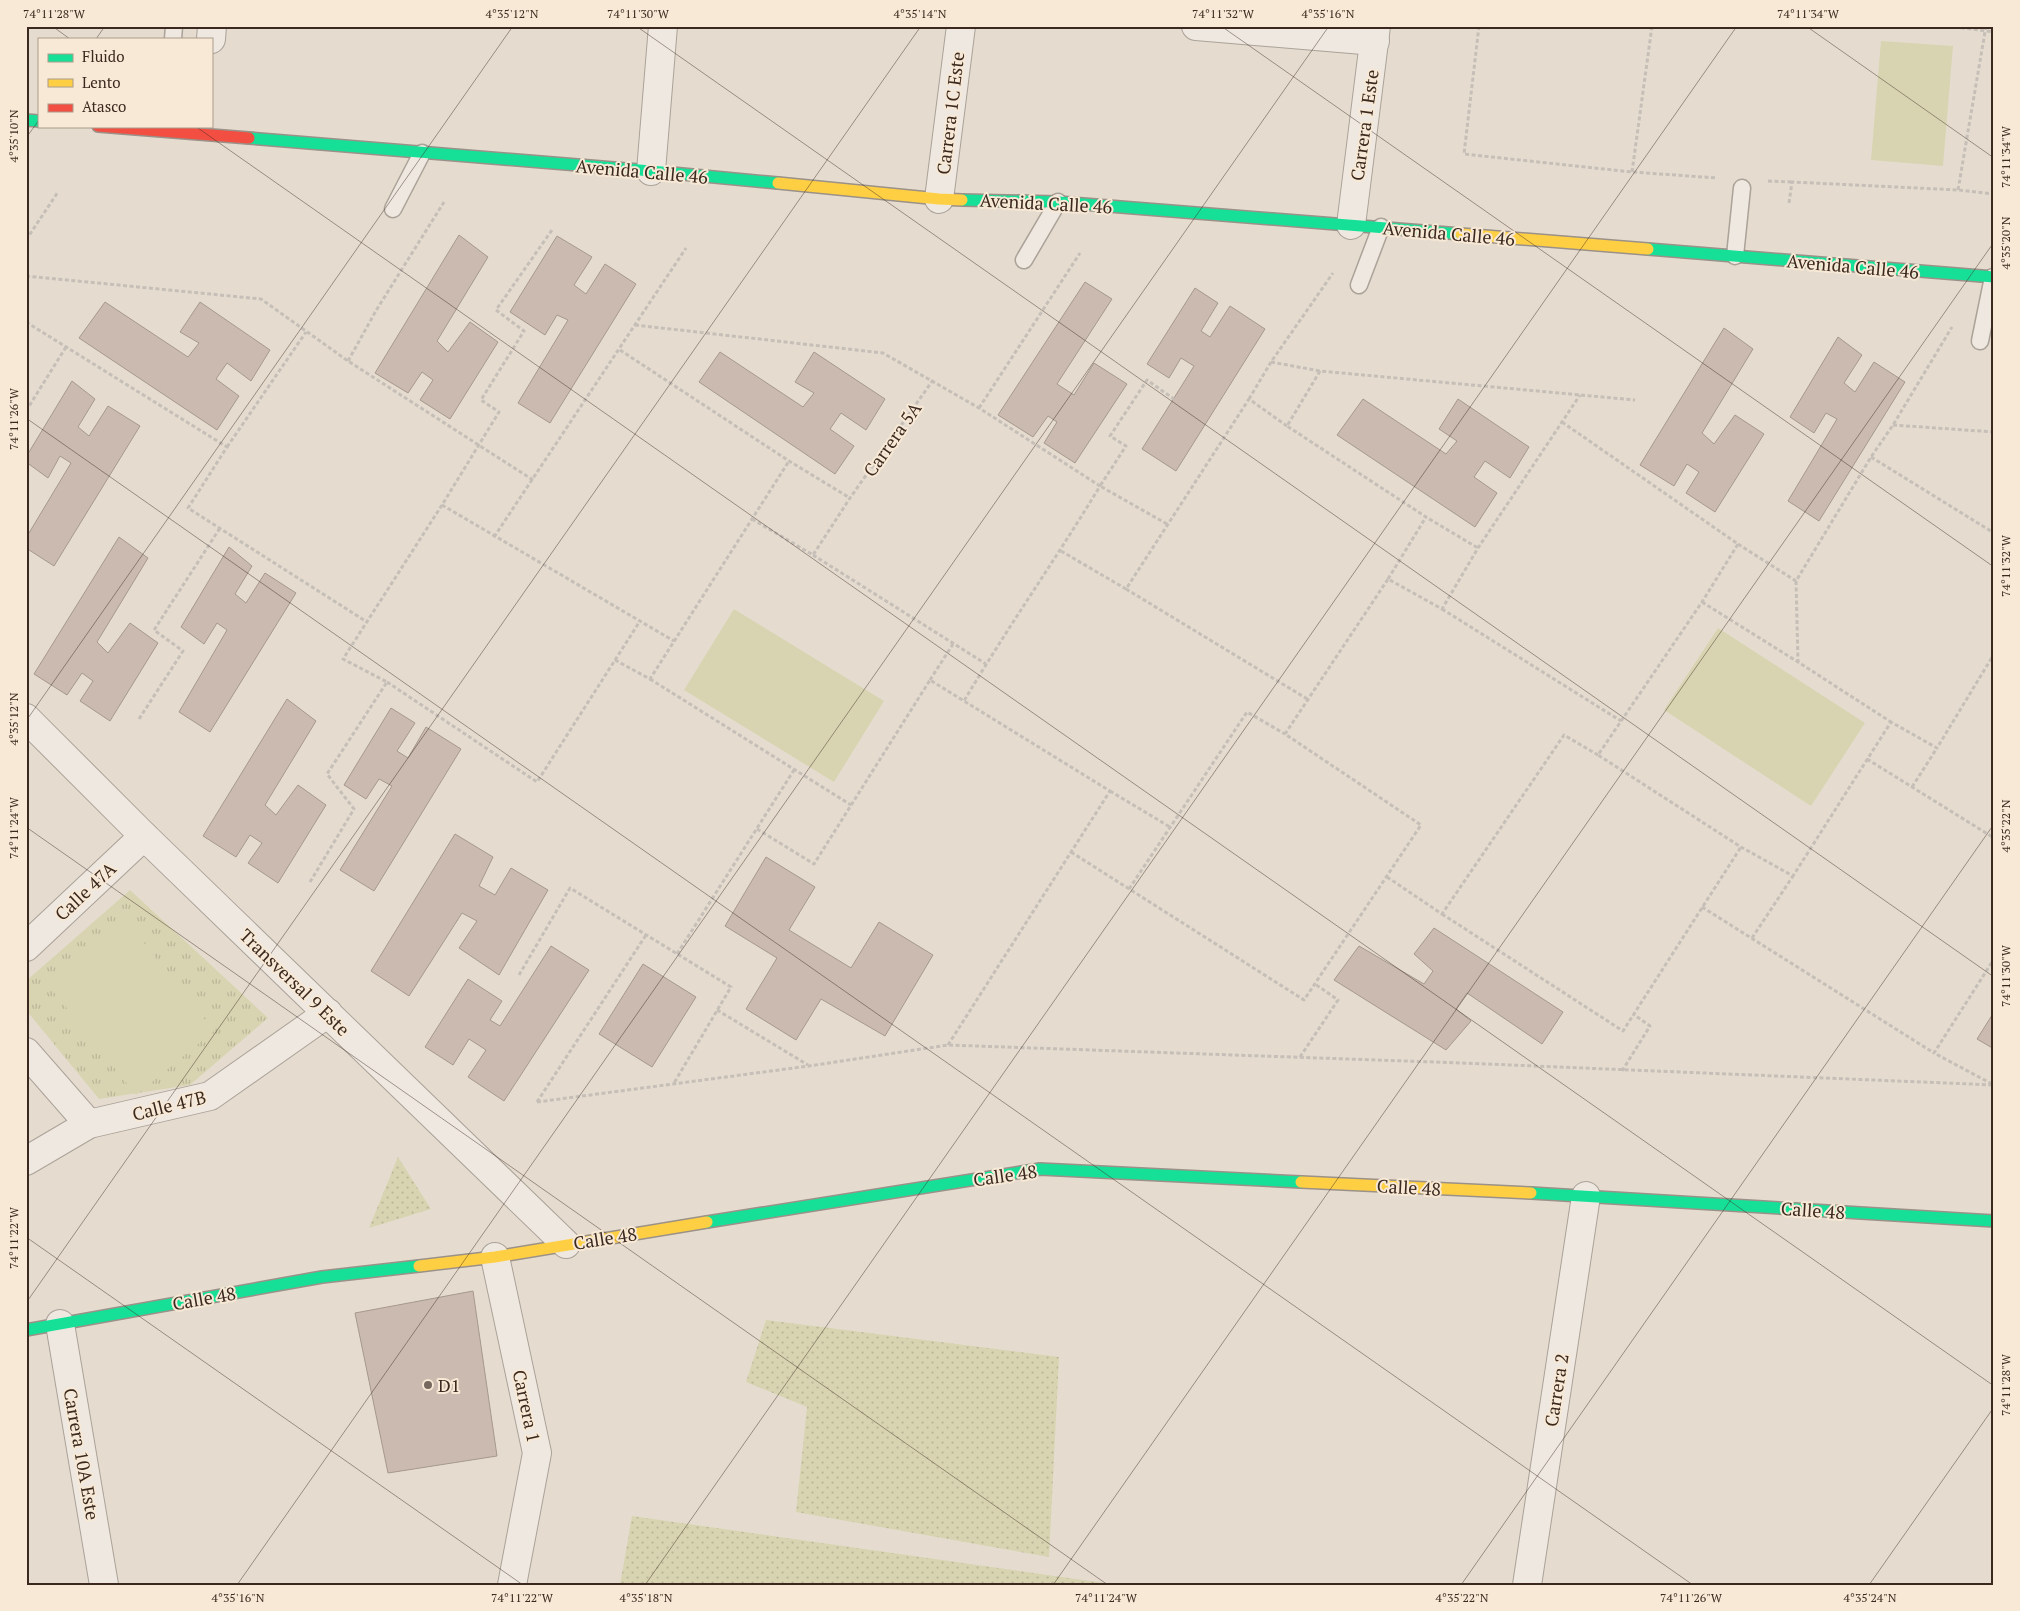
<svg xmlns="http://www.w3.org/2000/svg" width="2020" height="1611" viewBox="0 0 2020 1611" font-family="'PT Serif',serif">
	<defs>
		<pattern id="grass-dots" width="8" height="8" patternUnits="userSpaceOnUse" patternTransform="scale(1.25)"><rect width="8" height="8" fill="#d8d4b1"/><path d="M2 2h.1M6 6h.1" fill="none" stroke="#bab698" stroke-width="1.8" stroke-linecap="round"/></pattern>
		<pattern id="park-tufts" width="24" height="20" patternUnits="userSpaceOnUse" patternTransform="scale(1.25)"><rect width="24" height="20" fill="#d8d4b1"/><path d="M3 7l-1-3M5 7V3M7 7l1-3M15 17l-1-3M17 17v-4M19 17l1-3" fill="none" stroke="#bab698"/></pattern>
	</defs>
	<rect width="100%" height="100%" fill="#e5dccf"/>
	<g fill="url(#grass-dots)">
		<polygon points="398,1157 431,1209 369,1228"/>
		<polygon points="766,1320 1059,1357 1049,1557 796,1512 807,1407 746,1382"/>
		<polygon points="632,1516 1118,1585 620,1585"/>
	</g>
	<polygon fill="url(#park-tufts)" points="130,890 268,1018 190,1085 99,1099 26,1010 26,981"/>
	<g fill="#d8d4b1">
		<polygon points="1881,41 1953,46 1943,166 1871,160"/>
		<polygon points="734,609 884,701 834,782 684,690"/>
		<polygon points="1718,628 1865,723 1811,806 1664,710"/>
		<polygon points="128,923 214,1031 136,1095 50,987"/>
	</g>
	<g fill="#cabaaf" stroke="#a6988e">
		<polygon points="459,235 488,257 437,341 448,352 470,322 498,342 450,419 420,400 433,380 422,372 408,393 375,373"/>
		<polygon points="557,236 592,257 574,285 586,294 605,264 636,284 550,423 518,403 568,320 557,315 545,335 510,312"/>
		<polygon points="1085,282 1112,299 1057,384 1074,395 1094,363 1127,384 1075,463 1044,443 1057,422 1048,416 1033,437 998,415"/>
		<polygon points="1195,288 1218,303 1201,331 1210,337 1230,306 1265,329 1176,471 1142,449 1194,366 1181,358 1169,378 1147,364"/>
		<polygon points="105,302 188,357 199,343 180,332 200,302 270,350 251,381 227,363 216,379 239,396 217,430 79,338"/>
		<polygon points="1724,328 1753,349 1702,433 1714,444 1735,415 1764,434 1715,512 1686,493 1699,472 1687,464 1674,486 1640,465"/>
		<polygon points="1838,337 1862,355 1844,383 1855,392 1874,362 1905,382 1819,521 1788,501 1837,419 1826,413 1814,433 1790,417"/>
		<polygon points="720,352 803,407 814,393 795,382 814,352 885,399 866,430 841,413 830,429 854,446 835,474 699,382"/>
		<polygon points="72,381 95,399 78,427 89,436 108,406 140,426 54,566 26,548 26,538 71,463 60,456 48,478 26,462 26,457"/>
		<polygon points="1363,399 1446,454 1457,441 1439,429 1458,399 1529,447 1510,478 1485,461 1474,477 1497,493 1475,527 1337,435"/>
		<polygon points="119,537 148,558 97,642 108,653 130,623 158,643 110,721 80,701 93,681 82,673 67,695 34,674"/>
		<polygon points="229,547 252,566 235,594 246,603 265,573 296,593 210,732 179,712 227,630 217,623 204,644 181,627"/>
		<polygon points="287,699 316,721 265,805 276,815 298,785 326,805 278,883 248,863 262,843 250,835 236,857 203,836"/>
		<polygon points="391,708 415,723 397,751 408,758 426,727 461,749 374,891 340,870 392,786 379,779 366,799 344,785"/>
		<polygon points="455,834 493,857 479,886 495,895 511,868 548,890 499,975 459,948 477,921 462,913 409,996 371,971"/>
		<polygon points="766,857 815,887 789,930 851,968 879,922 933,955 885,1036 821,999 796,1040 746,1009 777,958 725,926"/>
		<polygon points="1434,928 1563,1012 1542,1044 1467,993 1456,1009 1471,1021 1446,1050 1334,980 1359,946 1424,984 1433,971 1414,954"/>
		<polygon points="551,946 589,970 504,1101 468,1077 486,1050 469,1039 453,1065 425,1047 468,979 502,1001 490,1020 500,1026"/>
		<polygon points="643,964 696,997 652,1067 599,1034"/>
		<polygon points="1994,1012 1994,1049 1977,1039"/>
		<polygon points="473,1291 497,1456 388,1473 355,1313"/>
	</g>
	<g fill="none" stroke-linecap="round" stroke-linejoin="round">
		<defs>
			<g id="lane">
				<polyline points="173,39 174,26"/>
				<polyline points="393,209 422,153"/>
				<polyline points="1735,256 1742,188"/>
				<polyline points="1024,260 1058,202"/>
				<polyline points="1359,285 1381,227"/>
				<polyline points="1980,341 1993,277"/>
			</g>
			<g id="street">
				<polyline points="1196,26 1375,41"/>
				<polyline points="211,39 212,26"/>
				<polyline points="651,171 663,26"/>
				<polyline points="939,199 961,26"/>
				<polyline points="1351,225 1376,26"/>
				<polyline points="26,718 144,836 566,1244"/>
				<polyline points="26,947 144,836"/>
				<polyline points="26,1052 89,1124"/>
				<polyline points="26,1161 89,1124 210,1096 328,1013"/>
				<polyline points="495,1257 537,1453 512,1585"/>
				<polyline points="60,1324 104,1585"/>
				<polyline points="1527,1585 1586,1196"/>
			</g>
			<g id="fast">
				<polyline points="26,120 39,121"/>
				<polyline points="249,138 651,171 778,183"/>
				<polyline points="962,200 1058,202 1461,234"/>
				<polyline points="1648,249 1994,277"/>
				<polyline points="1531,1193 1994,1221"/>
				<polyline points="707,1222 1040,1169 1301,1182"/>
				<polyline points="26,1330 322,1277 419,1266"/>
			</g>
			<g id="slow">
				<polyline points="778,183 939,199 962,200"/>
				<polyline points="1461,234 1648,249"/>
				<polyline points="1301,1182 1531,1193"/>
				<polyline points="419,1266 495,1257 707,1222"/>
			</g>
			<polyline id="jam" points="98,126 249,138"/>
		</defs>
		<use href="#lane" stroke="#aba298" stroke-width="19"/>
		<use href="#street" stroke="#aba298" stroke-width="30"/>
		<use href="#fast" stroke="#9b9188" stroke-width="14"/>
		<use href="#slow" stroke="#9b9188" stroke-width="14"/>
		<use href="#jam" stroke="#9b9188" stroke-width="14"/>
		<g stroke="#c6bfb8" stroke-width="3" stroke-dasharray="4 2.5" stroke-linecap="butt">
			<polyline points="1479,26 1464,154 1632,172 1717,178"/>
			<polyline points="1948,26 1994,32"/>
			<polyline points="1632,172 1652,26"/>
			<polyline points="1768,181 1792,182"/>
			<polyline points="1958,190 1986,26"/>
			<polyline points="1789,203 1792,182 1958,190 1994,194"/>
			<polyline points="26,240 58,192"/>
			<polyline points="26,276 261,299 348,361 533,480"/>
			<polyline points="26,322 227,447 188,508 367,622"/>
			<path d="M635 325 883 353 979 408 1100 486C1056 559 1007 628 964 701L930 680 814 864 757 829"/>
			<polyline points="620,350 789,461 850,498"/>
			<polyline points="348,361 377,309 444,202"/>
			<polyline points="1271,362 1320,371 1635,400"/>
			<polyline points="1320,371 1287,426 1426,517 1478,548"/>
			<polyline points="1249,399 1271,362 1333,273"/>
			<polyline points="979,408 1080,253"/>
			<polyline points="26,411 66,347"/>
			<polyline points="1562,422 1738,544 1702,602 1598,755 1741,847 1793,876 1891,722 1937,748 1994,654"/>
			<polyline points="1893,425 1994,432"/>
			<polyline points="1287,426 1249,399 1126,589 1309,700"/>
			<polyline points="227,447 306,332"/>
			<polyline points="26,451 29,452"/>
			<polyline points="1871,457 1994,533"/>
			<polyline points="442,505 674,641"/>
			<polyline points="752,519 813,555 850,498 933,380"/>
			<polyline points="1167,524 1100,486 1126,446 1110,436 1147,380 1174,399"/>
			<polyline points="494,537 686,248"/>
			<polyline points="1738,544 1796,581 1871,457 1893,425 1952,327"/>
			<polyline points="1061,551 1126,589"/>
			<polyline points="813,555 986,664"/>
			<polyline points="1388,579 1426,517"/>
			<polyline points="1796,581 1798,662"/>
			<polyline points="1702,602 1798,662 1891,722"/>
			<polyline points="1442,609 1621,721"/>
			<polyline points="615,660 650,679 789,461"/>
			<polyline points="650,679 851,805"/>
			<polyline points="930,680 953,644"/>
			<polyline points="387,682 537,782 640,621"/>
			<polyline points="139,719 183,651 154,630 220,528"/>
			<polyline points="1867,759 1994,838"/>
			<polyline points="1912,787 1937,748"/>
			<polyline points="1110,791 1170,827"/>
			<polyline points="1071,852 1304,1000 1421,825 1285,734 1388,579 1442,609 1478,548 1580,395"/>
			<polyline points="1387,877 1442,914 1564,735 1598,755"/>
			<polyline points="310,882 354,809 327,774 387,682 343,659 442,505 499,412 481,400 524,331 496,310 552,230"/>
			<polyline points="1129,889 1247,712 1285,734"/>
			<polyline points="1702,907 1934,1053"/>
			<polyline points="1442,914 1623,1031 1741,847"/>
			<polyline points="1752,938 1793,876"/>
			<polyline points="677,954 794,770"/>
			<polyline points="519,975 570,888 731,987 674,1083"/>
			<polyline points="717,1010 808,1065"/>
			<polyline points="948,1045 1110,791 964,701"/>
			<polyline points="1300,1057 1338,1000 1315,984"/>
			<polyline points="1622,1071 1650,1026 1633,1014"/>
			<polyline points="1992,1084 1934,1053 1994,959"/>
			<polyline points="537,1102 809,1066 948,1045 1462,1063 1994,1085"/>
			<polyline points="537,1102 646,935"/>
		</g>
		<use href="#lane" stroke="#eee8e1" stroke-width="16"/>
		<use href="#street" stroke="#eee8e1" stroke-width="28"/>
		<use href="#fast" stroke="#16e098" stroke-width="11"/>
		<use href="#slow" stroke="#ffcf43" stroke-width="11"/>
		<use href="#jam" stroke="#f24e42" stroke-width="11"/>
	</g>
	<path fill="none" stroke="#3b291f" stroke-width="1" stroke-opacity="0.45" d="M52 26 70 39M636 26 1994 977M1221 26 1994 567M1806 26 1994 158M96 39 105 26M195 126 1994 1386M26 138 39 120M26 418 1693 1585M26 721 513 26M26 827 1108 1585M26 1237 523 1585M26 1303 921 26M237 1585 1329 26M645 1585 1737 26M1053 1585 1994 242M1461 1585 1994 824M1869 1585 1994 1407"/>
	<circle fill="#76685d" stroke="#f7e9d5" stroke-width="2" cx="428" cy="1385" r="5"/>
	<g text-anchor="middle" dominant-baseline="central" stroke-width="4" stroke-linejoin="round" paint-order="stroke">
		<g font-size="18" fill="#3b291f" stroke="#f7e9d5">
			<text transform="translate(950 113) rotate(-83)">Carrera 1C Este</text>
			<text transform="translate(1364 125) rotate(-82)">Carrera 1 Este</text>
			<text transform="translate(642 171) rotate(5)">Avenida Calle 46</text>
			<text transform="translate(1046 203) rotate(3)">Avenida Calle 46</text>
			<text transform="translate(1449 233) rotate(5)">Avenida Calle 46</text>
			<text transform="translate(1853 266) rotate(5)">Avenida Calle 46</text>
			<text transform="translate(892 439) rotate(-55)">Carrera 5A</text>
			<text transform="translate(85 891) rotate(-43)">Calle 47A</text>
			<text transform="translate(295 982) rotate(44)">Transversal 9 Este</text>
			<text transform="translate(169 1105) rotate(-14)">Calle 47B</text>
			<text transform="translate(1005 1175) rotate(-8)">Calle 48</text>
			<text transform="translate(1409 1187) rotate(3)">Calle 48</text>
			<text transform="translate(1813 1210) rotate(4)">Calle 48</text>
			<text transform="translate(605 1238) rotate(-9)">Calle 48</text>
			<text transform="translate(204 1298) rotate(-10)">Calle 48</text>
			<text transform="translate(1556 1390) rotate(-81)">Carrera 2</text>
			<text transform="translate(527 1406) rotate(78)">Carrera 1</text>
			<text transform="translate(82 1454) rotate(80)">Carrera 10A Este</text>
		</g>
		<g font-size="18" fill="#3b291f" stroke="#f7e9d5" text-anchor="start">
			<text x="438" y="1385">D1</text>
		</g>
	</g>
	<rect width="2020" height="1611" fill="none" stroke="#f7e9d5" stroke-width="55"/>
	<rect x="38" y="38" width="175" height="90" fill="#f7e9d5" stroke="#ac9c8c"/>
	<rect x="48" y="54" width="25" height="8" fill="#16e098" stroke="#ac9c8c"/>
	<text x="82" y="62" font-size="15" fill="#3b291f">Fluido</text>
	<rect x="48" y="79" width="25" height="8" fill="#ffcf43" stroke="#ac9c8c"/>
	<text x="82" y="88" font-size="15" fill="#3b291f">Lento</text>
	<rect x="48" y="104" width="25" height="8" fill="#f24e42" stroke="#ac9c8c"/>
	<text x="82" y="112" font-size="15" fill="#3b291f">Atasco</text>
	<rect x="28" y="28" width="1964" height="1556" fill="none" stroke="#3b291f" stroke-width="2"/>
	<g font-size="12" text-anchor="middle" fill="#3b291f">
		<text x="54" y="18">74°11'28"W</text>
		<text x="512" y="18">4°35'12"N</text>
		<text x="638" y="18">74°11'30"W</text>
		<text x="920" y="18">4°35'14"N</text>
		<text x="1223" y="18">74°11'32"W</text>
		<text x="1328" y="18">4°35'16"N</text>
		<text x="1808" y="18">74°11'34"W</text>
		<text transform="translate(14 136) rotate(-90)" y="4">4°35'10"N</text>
		<text transform="translate(2006 157) rotate(-90)" y="4">74°11'34"W</text>
		<text transform="translate(2006 243) rotate(-90)" y="4">4°35'20"N</text>
		<text transform="translate(14 419) rotate(-90)" y="4">74°11'26"W</text>
		<text transform="translate(2006 566) rotate(-90)" y="4">74°11'32"W</text>
		<text transform="translate(14 719) rotate(-90)" y="4">4°35'12"N</text>
		<text transform="translate(2006 826) rotate(-90)" y="4">4°35'22"N</text>
		<text transform="translate(14 828) rotate(-90)" y="4">74°11'24"W</text>
		<text transform="translate(2006 976) rotate(-90)" y="4">74°11'30"W</text>
		<text transform="translate(14 1238) rotate(-90)" y="4">74°11'22"W</text>
		<text transform="translate(2006 1385) rotate(-90)" y="4">74°11'28"W</text>
		<text x="238" y="1602">4°35'16"N</text>
		<text x="522" y="1602">74°11'22"W</text>
		<text x="646" y="1602">4°35'18"N</text>
		<text x="1106" y="1602">74°11'24"W</text>
		<text x="1462" y="1602">4°35'22"N</text>
		<text x="1691" y="1602">74°11'26"W</text>
		<text x="1870" y="1602">4°35'24"N</text>
	</g>
</svg>
